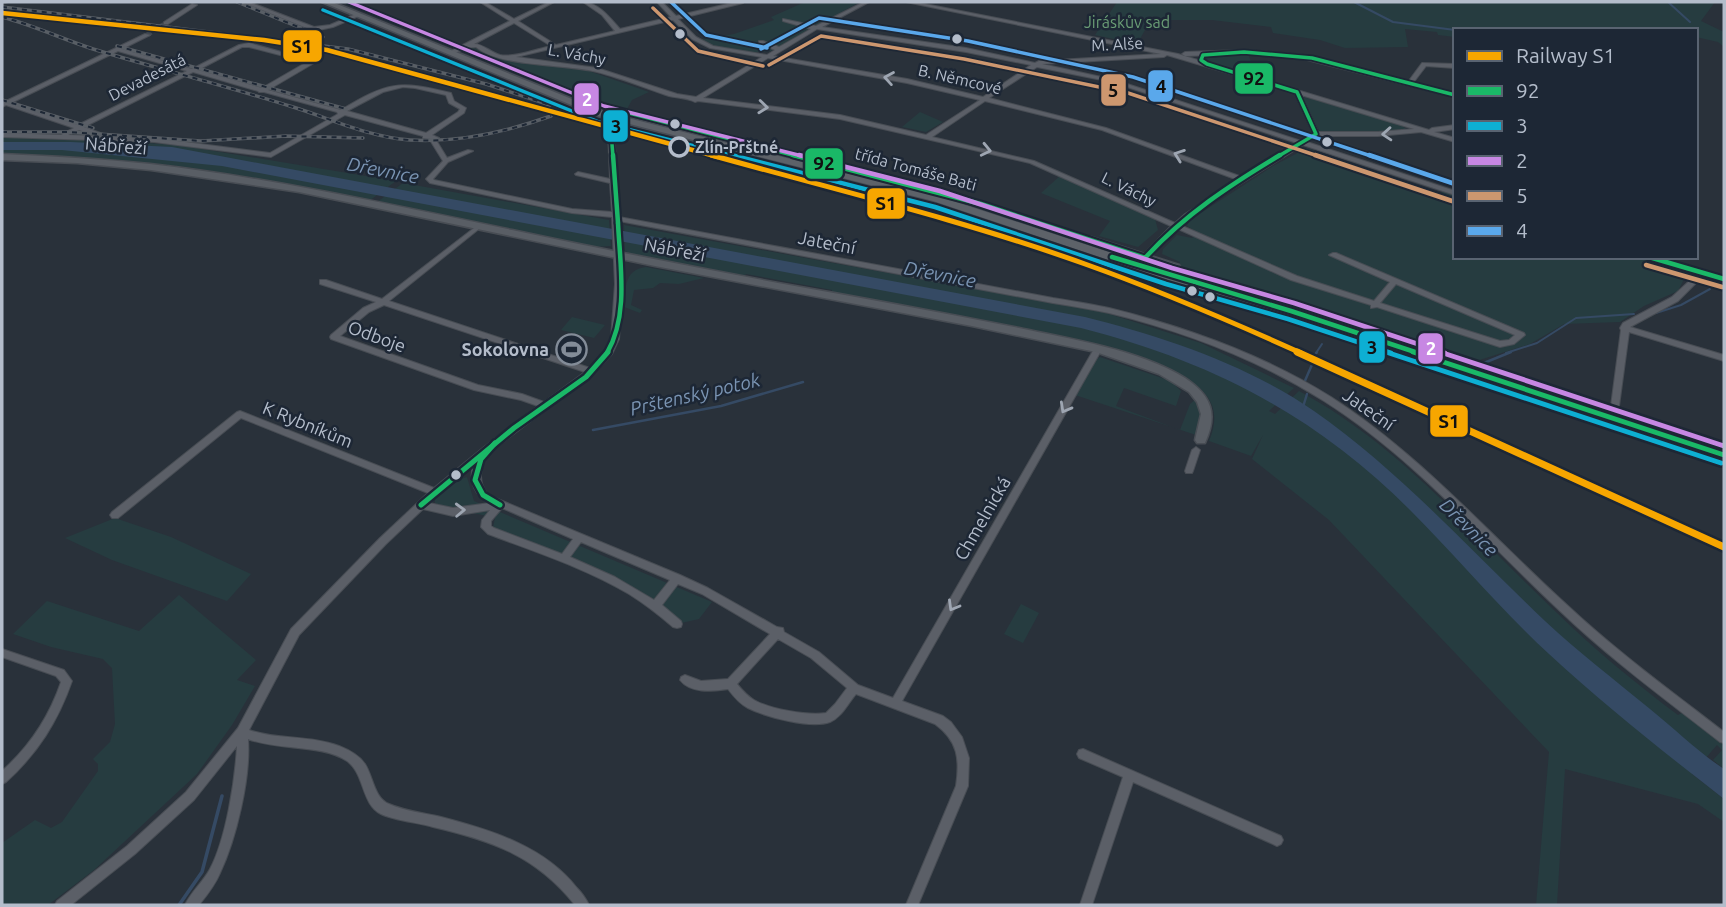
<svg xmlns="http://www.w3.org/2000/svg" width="1726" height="907" viewBox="0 0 1726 907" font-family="Ubuntu,sans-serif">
	<rect width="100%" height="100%" fill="#29313a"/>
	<g fill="#263c40">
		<path d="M805 2H860L771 51C746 55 721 49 698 40L734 34 774 20 771 17Z"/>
		<polygon points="1117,2 1715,2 1701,21 1724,32 1724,47 1718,42 1696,37 1696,30 1455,30 1455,37 1438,35 1437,32 1405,29 1408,47 1345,48 1320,40 1273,33 1271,27 1212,20 1164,20 1153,16 1137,44 1095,35"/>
		<polygon points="471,47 504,59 589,71 649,92 632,100 627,109 561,88 465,50"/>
		<polygon points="1248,54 1252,64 1243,73 1205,59 1214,55"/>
		<polygon points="1305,97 1401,125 1406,129 1380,133 1320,132 1303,98"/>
		<polygon points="920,112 943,122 926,132 902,127"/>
		<path d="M2 137 67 138 178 145 396 181 369 201C313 190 257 178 200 169 134 160 68 156 2 154Z"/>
		<polygon points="1307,148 1440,194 1443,191 1455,195 1455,257 1640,257 1678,269 1686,275 1678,291 1644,306 1620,322 1564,324 1530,344 1470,363 1179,266 1180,262 1162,254 1163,249 1177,235 1192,238 1198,233 1187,226 1190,220 1273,166"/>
		<polygon points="1061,175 1155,219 1158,230 1138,247 1099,236 1110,221 1041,193"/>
		<polygon points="403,183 609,220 611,246 594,247 377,202"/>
		<path d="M624 225 1103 312 1201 343 1294 388 1269 411 1275 414 1299 391C1400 445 1474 535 1556 612 1594 649 1635 683 1678 715L1682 713 1724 745V769L1713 760 1722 750 1717 745 1692 774 1724 799V822L1698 804 1565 769 1557 905H1536L1549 752 1329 520 1252 459 1263 435 1251 456 1209 441C1231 389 1180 376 1141 361L831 294 832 290 746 274 743 277 629 254 625 251Z"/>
		<path d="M646 267 704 278 679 284 660 283 653 288 634 290 631 305 642 310 640 313 624 307C626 289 623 270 646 267Z"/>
		<polygon points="572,317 605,325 594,338 561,330"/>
		<path d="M1100 357 1171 381 1181 391 1176 406 1124 388 1116 406 1180 430 1190 404 1196 399C1202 413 1202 421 1196 435L1075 395 1093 362Z"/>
		<path d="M467 477 474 501 712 602 699 619 677 624 618 581 492 532 495 518C484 515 439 506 435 503V497L455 481Z"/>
		<polygon points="115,518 171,537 251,574 227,601 112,560 65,538"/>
		<polygon points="179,595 256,660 237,680 255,686 232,725 197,774 94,870 48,905 2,905 2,843 35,820 51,828 62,822 98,771 98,764 93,759 110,742 115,724 112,668 103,659 51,647 13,634 47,601 139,631"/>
		<polygon points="1021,604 1039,613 1023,643 1004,634"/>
	</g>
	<path fill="#354a64" d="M2 142H71L172 147 1085 317C1162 336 1248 365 1314 411 1400 471 1469 549 1545 621 1578 652 1615 680 1650 709 1675 729 1698 752 1724 769V799C1665 753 1604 705 1549 654 1500 609 1457 557 1410 510 1315 415 1210 361 1081 328L222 166 62 150H2Z"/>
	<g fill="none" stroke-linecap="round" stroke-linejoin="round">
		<g stroke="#354a64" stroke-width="2">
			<polyline points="1354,2 1393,22 1455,30"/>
			<polyline points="1668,2 1690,22"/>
			<polyline points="1656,313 1681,305 1710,289"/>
			<polyline points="1316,353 1322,344"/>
			<polyline points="1506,353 1537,343 1576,318 1634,314"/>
		</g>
		<g stroke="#354a64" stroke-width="2.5">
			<polyline points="1315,355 1317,352"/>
			<polyline points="1479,365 1511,352"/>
			<polyline points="1304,383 1314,360"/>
			<polyline points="1303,407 1307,394"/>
			<polyline points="593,430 721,406 803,382"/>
		</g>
		<polyline stroke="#354a64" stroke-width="3.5" points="179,905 202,872 222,796"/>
		<polyline stroke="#3e4650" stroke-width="5" stroke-dasharray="5 2.5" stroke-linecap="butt" points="147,35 166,23"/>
		<defs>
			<g id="street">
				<polygon points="2,2 8,2 2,4"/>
				<polygon points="242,2 249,2 314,27 330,25 356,14 361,15 333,27 314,31"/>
				<path d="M480 2H485L514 19 549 2H554L518 21 556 45 615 31 602 15 583 2C599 3 610 18 620 29L671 17 657 2H662L676 16 736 2H743V3L678 19 696 37 713 46 767 55 775 50 759 43V41H763L779 47 811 29 783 21V19L816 26 864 2H869L822 27 966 48 1035 63 1039 61 1161 54 906 2H915L1178 54 1429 130 1432 128 1455 125V129L1434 132 1455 138V142L1421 132 1378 136H1317L1307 142 1455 191V195L1303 145 1189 216 1180 225 1297 276 1374 301 1390 282 1329 255 1333 253H1336L1524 333 1525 335 1514 344 1500 347 1377 307 1371 308V305L1291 280 1176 228 1148 260H1142V256L1171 226 1030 163 840 119 698 101 695 102C688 98 678 98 669 96 645 88 621 78 597 72 565 64 499 67 476 47L466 48 453 54H449V52L510 21ZM673 20 692 39 710 48 762 57 696 97 677 94 597 68 516 57ZM514 23 551 46C537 49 513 58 500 55 490 52 483 44 474 44ZM817 29 966 52 1031 65 983 97 907 79 773 56ZM1167 55 1295 93 1313 133 1301 141 1115 80 1042 64 1164 57ZM768 58 907 83 980 100 926 135 840 115 703 98ZM1037 67 1112 82 1297 143 1242 177 1106 128 989 98ZM1301 95 1414 129 1378 132H1318ZM985 101 1102 130 1238 180 1185 214 1175 223 1034 161 932 137ZM1396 284 1515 335 1509 340 1500 341 1380 303Z"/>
				<polygon points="192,4 197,5 168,24 164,24 164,22"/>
				<path d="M145 34 150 35 122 49 192 69 239 45 249 43 314 61V63L268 90 341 110C388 82 398 80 451 93L454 101 466 108 464 113 432 135 439 138 436 140 447 158 468 150 473 151 448 162 433 179 434 180 572 209 612 212 610 183 576 175 575 174 578 172 610 179 608 131 619 119 621 118 624 120 614 131 617 181 618 182 617 183 619 213 621 215 619 217C726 237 834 257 941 277 979 284 1016 291 1053 298 1072 301 1091 304 1109 308 1186 327 1264 355 1331 397 1420 454 1489 534 1567 605 1616 651 1671 691 1724 732V743L1720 742C1665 699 1609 658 1559 610 1482 538 1414 458 1324 401 1259 360 1183 331 1109 313 1090 309 1072 306 1053 303 1016 296 979 289 941 282 834 262 727 241 619 221L623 284 619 339 612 354 594 373 486 455C481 469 477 481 488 495L680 575 708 588 777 627 783 628 784 632 819 652 858 685 893 698 1094 349 1098 346 1102 349 902 701 943 716 951 722 962 737 969 758 968 786 918 905H906L956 786C960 759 958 741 935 724L856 694C848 703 842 717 830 722 811 729 766 717 748 708 740 704 734 697 728 689 712 691 691 694 680 680L681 677 685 675 701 681 728 679 770 634 702 594 678 584 662 605 681 621 682 624 681 627 677 628 673 627C659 615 645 604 629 594 585 568 536 552 488 534L481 527 482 520 490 510 453 516 423 509 386 544 299 635 249 730C278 740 310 735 339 746 349 750 359 755 365 764 373 776 374 798 389 804 405 811 424 813 441 817 491 830 544 846 577 888 582 893 586 899 589 905H575C536 856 493 841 433 827 420 823 393 820 381 814 361 804 365 774 347 761 322 744 278 751 248 739 251 777 236 840 220 873 215 885 207 895 199 905H185C191 892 203 882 210 869 226 839 235 781 237 746L194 800 135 854 71 905H55L57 901 127 846 186 792 238 728 291 629 380 538 428 493 241 418 118 518H112L110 515 112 512 237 412 240 411 434 488 484 447 538 406 521 400 474 390 331 339 330 337 331 335 363 308 376 302 320 284V280H326L382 299 478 225 480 226V228L389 301 590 368 605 353 611 339 615 284 612 217 572 213 430 183 426 179 443 161 430 140 431 139 423 138V136L345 115 271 157 154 142 2 137V133L61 135 74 128 6 105 2 107V103ZM242 47H249L307 62 262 88 198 70ZM118 51 187 71 78 125 11 103ZM193 72 258 91 259 92H264L337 112 338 114 270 153 154 138 103 136 104 135 103 134 84 127ZM403 87 415 88 446 95 449 103 460 109 458 112 426 133 347 111 383 92ZM79 130 99 136 68 135ZM384 305 585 372 544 402 522 394 478 385 340 336 369 312ZM473 465C469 481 474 496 490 503L453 508 429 503ZM502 508 573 539 562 554 494 528 491 526V521ZM581 542 670 580 654 600 615 577 570 557ZM778 639 811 658 847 688 835 704 826 713C808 716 769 709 754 700 747 696 742 690 737 684Z"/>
				<polygon points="1244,50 1303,55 1408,82 1422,63 1455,64 1455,68 1426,66 1413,83 1455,93 1455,97 1303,59 1244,54 1185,56 1182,54 1185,52"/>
				<polygon points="1645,257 1657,257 1724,277 1724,281 1704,275 1678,301 1630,327 1724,355 1724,361 1629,332 1619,406 1615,409 1611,406 1621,330 1620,328 1623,323 1672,297 1697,274"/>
				<polygon points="1196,447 1200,450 1193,471 1192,473 1186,473 1185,471 1192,450"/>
				<path d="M2 649 64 670 72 681C58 721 38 753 6 782L2 784V771C30 746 49 717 61 682L56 676 2 657Z"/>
				<polygon points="1083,749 1281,836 1283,840 1281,844 1277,846 1273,844 1133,782 1092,905 1080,905 1123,777 1079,758 1077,754 1079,750"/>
			</g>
			<path id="secondary" d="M2 154C51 156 101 159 150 164 272 178 392 205 512 230 600 249 689 266 778 283 858 297 938 312 1019 328 1070 339 1140 350 1185 378 1212 396 1218 414 1205 443H1197L1195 440 1201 414 1197 402 1189 392 1159 374 1096 352 972 326 655 266 299 192 151 170 77 163 2 160Z"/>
			<g id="primary">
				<polygon points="322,2 332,2 604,112 941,197 1173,273 1295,308 1724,450 1724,460 1287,314 1165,279 933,201 598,116"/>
				<polygon points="1091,237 1179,265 1181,268 1179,271 1171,271 1087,242 1085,240"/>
			</g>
		</defs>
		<use href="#street" stroke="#484d54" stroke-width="2"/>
		<use href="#secondary" stroke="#484d54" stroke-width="3"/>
		<use href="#primary" stroke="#484d56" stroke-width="3"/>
		<use href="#street" fill="#5b5f67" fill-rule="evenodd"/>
		<use href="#secondary" fill="#595e65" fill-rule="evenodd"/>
		<use href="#primary" fill="#5d6269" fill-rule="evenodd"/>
		<defs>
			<g id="rail">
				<polyline points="237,2 323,37"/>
				<polyline points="2,7 348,49 486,84 550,105"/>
				<path d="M2 17C33 25 62 39 93 49 159 69 226 86 293 107 332 119 368 137 410 140 459 143 506 132 551 116"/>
				<polyline points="117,46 346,109"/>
				<polyline points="2,100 93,128"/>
				<polyline points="2,132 69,132 201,141 286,136 363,138"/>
			</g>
		</defs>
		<use href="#rail" stroke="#585e65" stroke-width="3.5"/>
		<use href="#rail" stroke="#1d2735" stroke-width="2" stroke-dasharray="5" stroke-linecap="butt"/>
		<defs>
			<g id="bus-1-far2">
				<polyline points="613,157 611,131 629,113 800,157"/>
				<polyline points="1277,157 1316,134 1297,92 1207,64 1201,60 1203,55 1244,52 1312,58 1455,95"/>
			</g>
			<g id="bus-1-far1">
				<polyline points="613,155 618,223"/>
				<path d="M793 155 981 204 1145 258C1184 215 1230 185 1280 155"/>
				<polyline points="1112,257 1291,311 1418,353"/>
				<polyline points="1649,257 1724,279"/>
				<path d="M607 353C629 315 620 265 618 223"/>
			</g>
			<g id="bus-1">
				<polyline points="1413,352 1724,455"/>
				<polyline points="495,443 481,459 475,480 483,495 500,505"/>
				<polyline points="421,505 514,428 586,377 608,352"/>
			</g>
			<polyline id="bus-2-far2" points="323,10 599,122 738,157"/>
			<polyline id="bus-2-far1" points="731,155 935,207 1166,284 1288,319 1391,353"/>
			<polyline id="bus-2" points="1386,352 1721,463"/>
			<polyline id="bus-3-far2" points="349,2 604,106 806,157"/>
			<polyline id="bus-3-far1" points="799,155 940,191 1172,268 1294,303 1445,353"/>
			<polyline id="bus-3" points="1440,352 1724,446"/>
			<g id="bus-4-far1">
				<polyline points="653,8 698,51 763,66"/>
				<polyline points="769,65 821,36 964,59 1128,93 1321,157"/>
			</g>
			<g id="bus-4">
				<polyline points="1315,155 1452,201"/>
				<polyline points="1646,265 1722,287"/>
			</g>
			<g id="bus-5-far1">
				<polyline points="671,2 706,35 767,48"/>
				<polyline points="761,49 819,18 968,41 1133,77 1374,157"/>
			</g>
			<polyline id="bus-5" points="1369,155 1455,184"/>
		</defs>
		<use href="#bus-1-far2" stroke="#1d2735" stroke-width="7"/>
		<use href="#bus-1-far1" stroke="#1d2735" stroke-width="9"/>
		<use href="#bus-1" stroke="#1d2735" stroke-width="10"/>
		<use href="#bus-2-far2" stroke="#1d2735" stroke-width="7"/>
		<use href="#bus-2-far1" stroke="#1d2735" stroke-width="9"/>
		<use href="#bus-2" stroke="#1d2735" stroke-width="10"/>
		<use href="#bus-3-far2" stroke="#1d2735" stroke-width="7"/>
		<use href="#bus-3-far1" stroke="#1d2735" stroke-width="9"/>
		<use href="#bus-3" stroke="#1d2735" stroke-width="10"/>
		<use href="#bus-4-far1" stroke="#1d2735" stroke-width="7"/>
		<use href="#bus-4" stroke="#1d2735" stroke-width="9"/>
		<use href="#bus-5-far1" stroke="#1d2735" stroke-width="7"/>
		<use href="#bus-5" stroke="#1d2735" stroke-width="9"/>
		<use href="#bus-1-far2" stroke="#1ab867" stroke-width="3.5"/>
		<use href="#bus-1-far1" stroke="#1ab867" stroke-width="4.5"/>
		<use href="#bus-1" stroke="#1ab867" stroke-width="5"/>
		<use href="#bus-2-far2" stroke="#0dafd3" stroke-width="3.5"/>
		<use href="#bus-2-far1" stroke="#0dafd3" stroke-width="4.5"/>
		<use href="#bus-2" stroke="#0dafd3" stroke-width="5"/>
		<use href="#bus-3-far2" stroke="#c787e3" stroke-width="3.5"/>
		<use href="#bus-3-far1" stroke="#c787e3" stroke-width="4.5"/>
		<use href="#bus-3" stroke="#c787e3" stroke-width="5"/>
		<use href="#bus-4-far1" stroke="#cd976f" stroke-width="3.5"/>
		<use href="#bus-4" stroke="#cd976f" stroke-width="4.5"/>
		<use href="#bus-5-far1" stroke="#5aa8eb" stroke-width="3.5"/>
		<use href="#bus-5" stroke="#5aa8eb" stroke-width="4.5"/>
		<defs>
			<polyline id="rail-1-far2" points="2,13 264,40 327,50 718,157"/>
			<path id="rail-1-far1" d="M711 155C836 190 963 220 1085 264 1158 290 1230 321 1301 353"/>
			<polyline id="rail-1" points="1297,352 1724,547"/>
		</defs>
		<use href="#rail-1-far2" stroke="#1d2735" stroke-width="8"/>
		<use href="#rail-1-far1" stroke="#1d2735" stroke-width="10"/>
		<use href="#rail-1" stroke="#1d2735" stroke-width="12"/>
		<use href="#rail-1-far2" stroke="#f7a600" stroke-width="4.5"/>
		<use href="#rail-1-far1" stroke="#f7a600" stroke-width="5"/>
		<use href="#rail-1" stroke="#f7a600" stroke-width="7"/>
	</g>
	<defs><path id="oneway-chevron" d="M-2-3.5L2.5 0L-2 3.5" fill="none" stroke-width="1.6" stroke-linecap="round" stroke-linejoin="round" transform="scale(1.75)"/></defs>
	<g stroke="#9ea6b2">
		<use href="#oneway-chevron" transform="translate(889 78) rotate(-170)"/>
		<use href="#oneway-chevron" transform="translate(763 107) rotate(6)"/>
		<use href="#oneway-chevron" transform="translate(1387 134) rotate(176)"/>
		<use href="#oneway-chevron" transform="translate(986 150) rotate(13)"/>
		<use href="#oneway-chevron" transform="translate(1179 155) rotate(-160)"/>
		<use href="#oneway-chevron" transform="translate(1065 408) rotate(119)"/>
		<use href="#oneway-chevron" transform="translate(460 510) rotate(-2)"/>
		<use href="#oneway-chevron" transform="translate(953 606) rotate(120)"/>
	</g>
	<defs>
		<symbol id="stadium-ring" viewBox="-11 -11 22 22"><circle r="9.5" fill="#1d2735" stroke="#838c98" stroke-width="1.5"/><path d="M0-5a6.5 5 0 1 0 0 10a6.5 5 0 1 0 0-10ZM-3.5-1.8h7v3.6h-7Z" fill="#838c98"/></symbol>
	</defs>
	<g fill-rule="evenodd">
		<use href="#stadium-ring" x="554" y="332" width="35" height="35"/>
	</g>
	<g fill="#b4bdcb" stroke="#1d2735" stroke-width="2.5">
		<circle cx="680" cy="34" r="6"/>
		<circle cx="957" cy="39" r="6"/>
		<circle cx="675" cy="124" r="6"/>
		<circle cx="1327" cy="142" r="6"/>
		<circle cx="1192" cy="291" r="6"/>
		<circle cx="1210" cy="297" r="6"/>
		<circle cx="456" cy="475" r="6"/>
	</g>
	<circle fill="#1d2735" stroke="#b4bdcb" stroke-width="3.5" cx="679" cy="147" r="9"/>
	<g text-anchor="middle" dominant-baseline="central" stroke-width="5" stroke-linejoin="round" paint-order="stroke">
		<g font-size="16" fill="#6a9d75" stroke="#1d2735">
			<text x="1127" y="22">Jiráskův sad</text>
		</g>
		<g font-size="16" fill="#b4bdcb" stroke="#1d2735">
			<text transform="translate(1117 44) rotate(-3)">M. Alše</text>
			<text transform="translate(577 54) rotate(10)">L. Váchy</text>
			<text transform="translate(147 77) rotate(-27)">Devadesátá</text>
			<text transform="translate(960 79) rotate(13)">B. Němcové</text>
			<text transform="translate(916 169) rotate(15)">třída Tomáše Bati</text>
			<text transform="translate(1129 189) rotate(26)">L. Váchy</text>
		</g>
		<g font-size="16" font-weight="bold" fill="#b4bdcb" stroke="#1d2735" text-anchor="start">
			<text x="695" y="147">Zlín-Prštné</text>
		</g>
		<g font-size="18" fill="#b4bdcb" stroke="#1d2735">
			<text transform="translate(116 145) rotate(5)">Nábřeží</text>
			<text transform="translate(827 242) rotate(11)">Jateční</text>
			<text transform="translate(675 249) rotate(11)">Nábřeží</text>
			<text transform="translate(377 336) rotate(20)">Odboje</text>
			<text transform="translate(1369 409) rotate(35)">Jateční</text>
			<text transform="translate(308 424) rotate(22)">K Rybníkům</text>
			<text transform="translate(982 518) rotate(-60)">Chmelnická</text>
		</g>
		<g font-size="18" font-weight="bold" fill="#b4bdcb" stroke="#1d2735" text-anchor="end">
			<text x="549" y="349">Sokolovna</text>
		</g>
		<g font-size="19" font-style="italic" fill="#7a94b3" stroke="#1d2735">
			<text transform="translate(383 170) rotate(11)">Dřevnice</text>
			<text transform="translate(940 274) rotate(11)">Dřevnice</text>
			<text transform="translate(695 394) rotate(-13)">Prštenský potok</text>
			<text transform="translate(1469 527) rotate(45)">Dřevnice</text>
		</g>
	</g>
	<g stroke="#1d2735" stroke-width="2.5">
		<rect x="282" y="29" width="41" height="34" rx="7" fill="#f7a600"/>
		<rect x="1234" y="62" width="40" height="33" rx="7" fill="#1ab867"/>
		<rect x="1147" y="69" width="27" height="34" rx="7" fill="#5aa8eb"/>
		<rect x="1100" y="73" width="27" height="34" rx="7" fill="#cd976f"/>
		<rect x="573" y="82" width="27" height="34" rx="7" fill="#c787e3"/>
		<rect x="602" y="109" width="27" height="34" rx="7" fill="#0dafd3"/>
		<rect x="804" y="147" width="40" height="33" rx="7" fill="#1ab867"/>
		<rect x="866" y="187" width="40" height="33" rx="7" fill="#f7a600"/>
		<rect x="1358" y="330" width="28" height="34" rx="7" fill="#0dafd3"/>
		<rect x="1417" y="332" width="27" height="33" rx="7" fill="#c787e3"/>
		<rect x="1429" y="404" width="40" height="34" rx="7" fill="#f7a600"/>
	</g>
	<g font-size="19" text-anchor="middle" font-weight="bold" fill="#fff">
		<text x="587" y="106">2</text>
		<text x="1431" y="355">2</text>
	</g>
	<g font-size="19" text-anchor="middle" font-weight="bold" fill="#111">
		<text x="302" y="53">S1</text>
		<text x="1254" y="85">92</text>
		<text x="1161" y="93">4</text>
		<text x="1113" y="97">5</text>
		<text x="616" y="133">3</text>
		<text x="824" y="170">92</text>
		<text x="886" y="210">S1</text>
		<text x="1372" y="354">3</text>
		<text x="1449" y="428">S1</text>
	</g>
	<rect width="1726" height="907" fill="none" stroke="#b4bdcb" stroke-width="7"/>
	<rect x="1453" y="28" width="245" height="231" fill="#1d2735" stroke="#596371" stroke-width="2"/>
	<rect x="1467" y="51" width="35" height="10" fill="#f7a600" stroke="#596371" stroke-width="2"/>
	<text x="1516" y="63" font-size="21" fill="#b4bdcb">Railway S1</text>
	<rect x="1467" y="86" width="35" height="10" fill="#1ab867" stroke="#596371" stroke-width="2"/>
	<text x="1516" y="98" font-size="21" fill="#b4bdcb">92</text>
	<rect x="1467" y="121" width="35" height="10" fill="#0dafd3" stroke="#596371" stroke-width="2"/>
	<text x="1516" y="133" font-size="21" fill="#b4bdcb">3</text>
	<rect x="1467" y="156" width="35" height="10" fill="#c787e3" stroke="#596371" stroke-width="2"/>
	<text x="1516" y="168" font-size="21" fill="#b4bdcb">2</text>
	<rect x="1467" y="191" width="35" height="10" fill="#cd976f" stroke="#596371" stroke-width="2"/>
	<text x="1516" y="203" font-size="21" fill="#b4bdcb">5</text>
	<rect x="1467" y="226" width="35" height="10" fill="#5aa8eb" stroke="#596371" stroke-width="2"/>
	<text x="1516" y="238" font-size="21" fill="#b4bdcb">4</text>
</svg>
